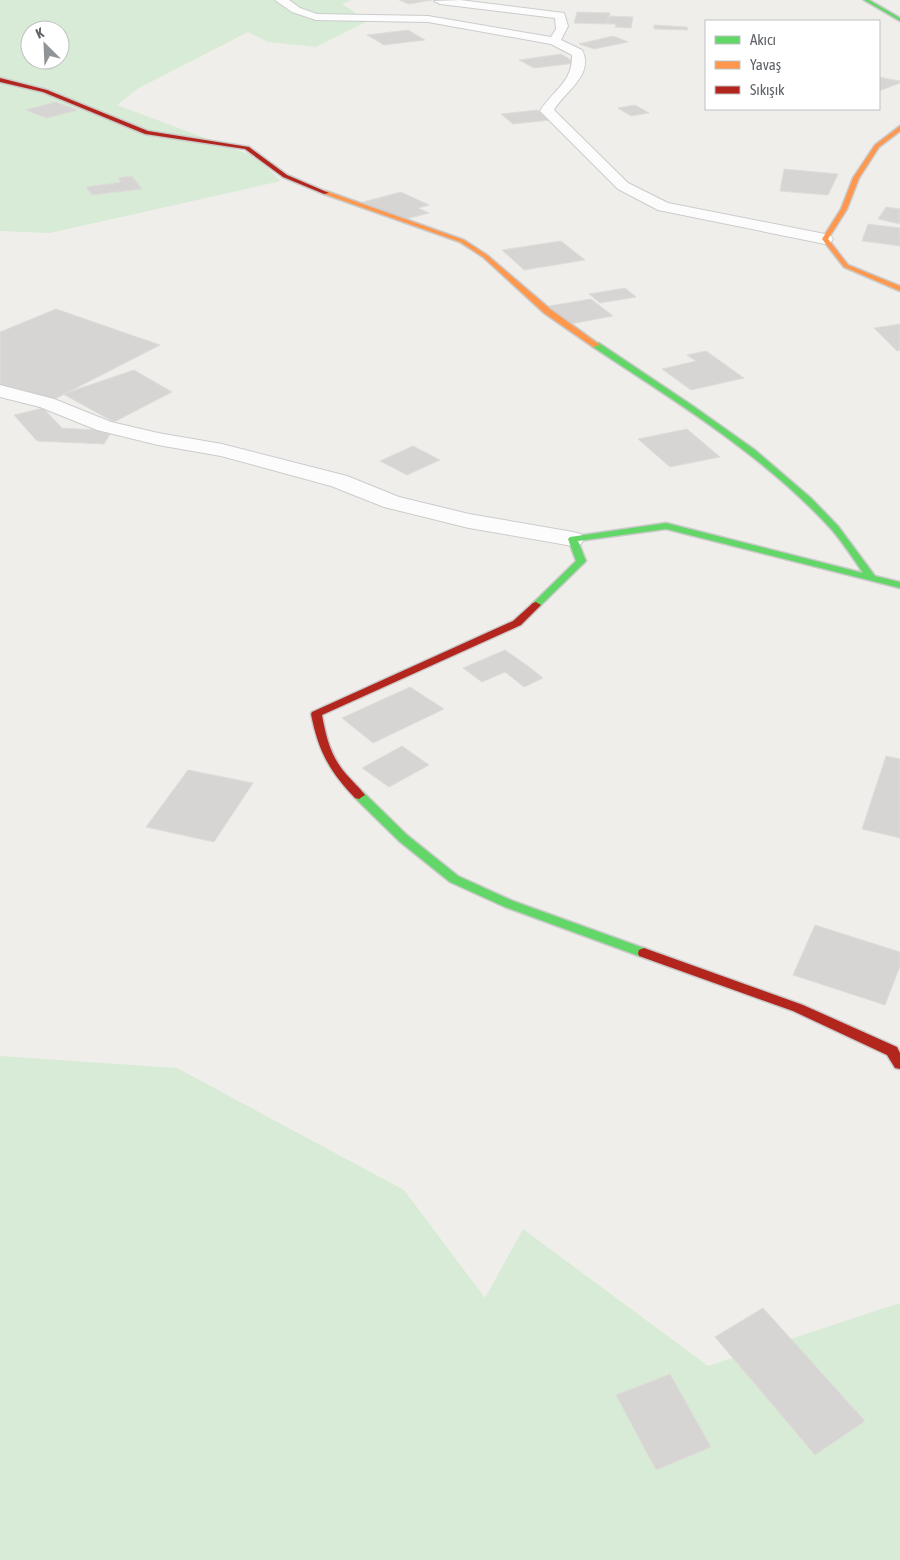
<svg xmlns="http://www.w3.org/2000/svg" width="900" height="1560" viewBox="0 0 900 1560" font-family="'Asap Condensed',sans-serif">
	<rect width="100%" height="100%" fill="#efeeea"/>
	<g fill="#d8ebd6" fill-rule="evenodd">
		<path d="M0 0H352L342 4 368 21 316 47 268 42 248 32 137 89 117 105 256 157 281 181 50 233 0 231ZM30 30H60V60H30Z"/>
		<polygon points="0,1056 177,1068 404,1190 485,1298 523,1229 708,1366 900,1303 900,1560 0,1560"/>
	</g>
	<g fill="#d6d5d3" stroke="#deddd9">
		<polygon points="399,0 432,0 409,4"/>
		<polygon points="577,12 610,13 607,24 574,23"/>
		<polygon points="609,16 633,17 631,28 615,27 616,24 607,24"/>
		<polygon points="654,25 687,27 688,30 654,29"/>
		<polygon points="408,30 425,40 384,45 367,35"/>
		<polygon points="613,36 628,42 594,49 579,44"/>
		<polygon points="561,54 576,63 534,68 519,60"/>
		<polygon points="879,77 900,81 900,83 879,91"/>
		<polygon points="56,102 78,110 47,118 25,110"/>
		<polygon points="635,105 649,113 631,116 618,108"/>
		<polygon points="537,110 551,120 513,124 501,114"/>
		<polygon points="784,169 838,174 828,195 780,191"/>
		<polygon points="132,176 142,189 92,195 86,187 121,182 118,178"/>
		<polygon points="401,192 429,205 418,208 429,213 402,220 363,202"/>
		<polygon points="886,207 900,209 900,224 878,219"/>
		<polygon points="868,224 900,228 900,246 862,241"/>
		<polygon points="561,241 585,260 524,270 502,250"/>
		<polygon points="625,288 636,297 600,303 589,294"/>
		<polygon points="591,299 613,316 570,324 549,306"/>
		<polygon points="56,309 160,345 47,403 0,385 0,332"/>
		<polygon points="900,324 900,350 897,351 874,328"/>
		<polygon points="706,351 744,378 691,390 662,369 696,361 687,355"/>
		<polygon points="134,370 172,392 114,422 63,394"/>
		<polygon points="43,408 62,428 112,431 104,444 37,441 14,415"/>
		<polygon points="687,429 720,457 670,467 638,439"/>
		<polygon points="413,446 440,460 407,475 380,461"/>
		<polygon points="505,650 528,666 543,678 524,687 505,672 482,682 463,668"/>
		<polygon points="410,687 444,709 373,743 342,718"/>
		<polygon points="402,746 429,765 389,787 362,768"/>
		<polygon points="886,756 900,759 900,838 862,829"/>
		<polygon points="188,770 253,783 214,842 146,827"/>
		<polygon points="815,925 900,952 900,966 885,1005 793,975"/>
		<polygon points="763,1308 865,1421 815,1455 715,1337"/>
		<polygon points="670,1374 711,1447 656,1470 616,1395"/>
	</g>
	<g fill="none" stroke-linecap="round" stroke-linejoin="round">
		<defs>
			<g id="street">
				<path d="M275 0H289L300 8 317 14 428 16 551 37 556 29 555 18 440 4 434 1 460 0 564 13 568 26 561 40 582 50C595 75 564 92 554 110L628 183 668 203 825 234 831 236 833 239 831 242 825 244 658 210 618 189 540 111C553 90 573 82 572 55L551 44 428 22 316 20 292 12Z"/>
				<polygon points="0,385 54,399 111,422 158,433 222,444 347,476 399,497 469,514 573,532 581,534 584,539 581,544 573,546 469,528 384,507 331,486 221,456 158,445 97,430 40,407 0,397"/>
			</g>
			<g id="fast">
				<polygon points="864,0 869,0 900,18 900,21"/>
				<path d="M593 343H599L693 406 755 450 812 499 838 526 875 576 900 582V588L666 529 578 541 586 561 584 563 539 607H533L531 605 533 603 576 561 568 539 570 537 666 523 863 573C853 558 843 543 832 530 764 455 676 402 593 347Z"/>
				<polygon points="359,791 363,792 407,835 458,876 513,901 649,950 650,953 649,956 639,956 505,907 450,882 399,841 355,798 353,795"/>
			</g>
			<g id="slow">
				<polygon points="900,126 900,131 879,147 859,178 847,209 828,239 848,265 900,286 900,291 844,267 822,239 841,209 853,178 875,145"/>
				<polygon points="326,191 464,240 487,255 550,309 600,345 593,347 544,313 483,257 460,242 324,194 323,193"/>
			</g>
			<g id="jam">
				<polygon points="0,78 47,90 148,131 249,147 287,175 329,193 324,194 283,177 245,149 145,134 43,92 0,82"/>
				<path d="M536 602 541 605 521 625 322 715C326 737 331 757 346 774 352 781 359 787 365 795L359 799 355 798C329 771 318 750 311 714L312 712 513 621 533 603Z"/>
				<polygon points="644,948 803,1005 897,1047 900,1053 900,1069 895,1068 887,1055 793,1011 639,956 638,953 639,950"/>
			</g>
		</defs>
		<use href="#street" stroke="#cbcccc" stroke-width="2"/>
		<use href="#fast" stroke="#cacacb" stroke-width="3"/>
		<use href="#slow" stroke="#cacacb" stroke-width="3"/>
		<use href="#jam" stroke="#cacacb" stroke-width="3"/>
		<use href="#street" fill="#fdfcfc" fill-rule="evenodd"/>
		<use href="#fast" fill="#63d668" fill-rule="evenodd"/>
		<use href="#slow" fill="#ff974d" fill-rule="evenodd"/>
		<use href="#jam" fill="#b3261e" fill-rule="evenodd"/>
	</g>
	<rect x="705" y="20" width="175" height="90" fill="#ffffff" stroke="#bfc1c3"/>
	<rect x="715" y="36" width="25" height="8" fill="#63d668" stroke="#bfc1c3"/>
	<text x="750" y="45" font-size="15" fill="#5f6368">Akıcı</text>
	<rect x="715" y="61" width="25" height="8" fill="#ff974d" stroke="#bfc1c3"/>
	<text x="750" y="70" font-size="15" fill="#5f6368">Yavaş</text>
	<rect x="715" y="86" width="25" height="8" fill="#b3261e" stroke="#bfc1c3"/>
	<text x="750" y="95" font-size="15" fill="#5f6368">Sıkışık</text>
	<g transform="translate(45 45) rotate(336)"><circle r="24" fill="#ffffff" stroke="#bfc1c3"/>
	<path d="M0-4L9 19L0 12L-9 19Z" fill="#919496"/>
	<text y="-8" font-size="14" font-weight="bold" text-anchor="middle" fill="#5f6368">K</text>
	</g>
</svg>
